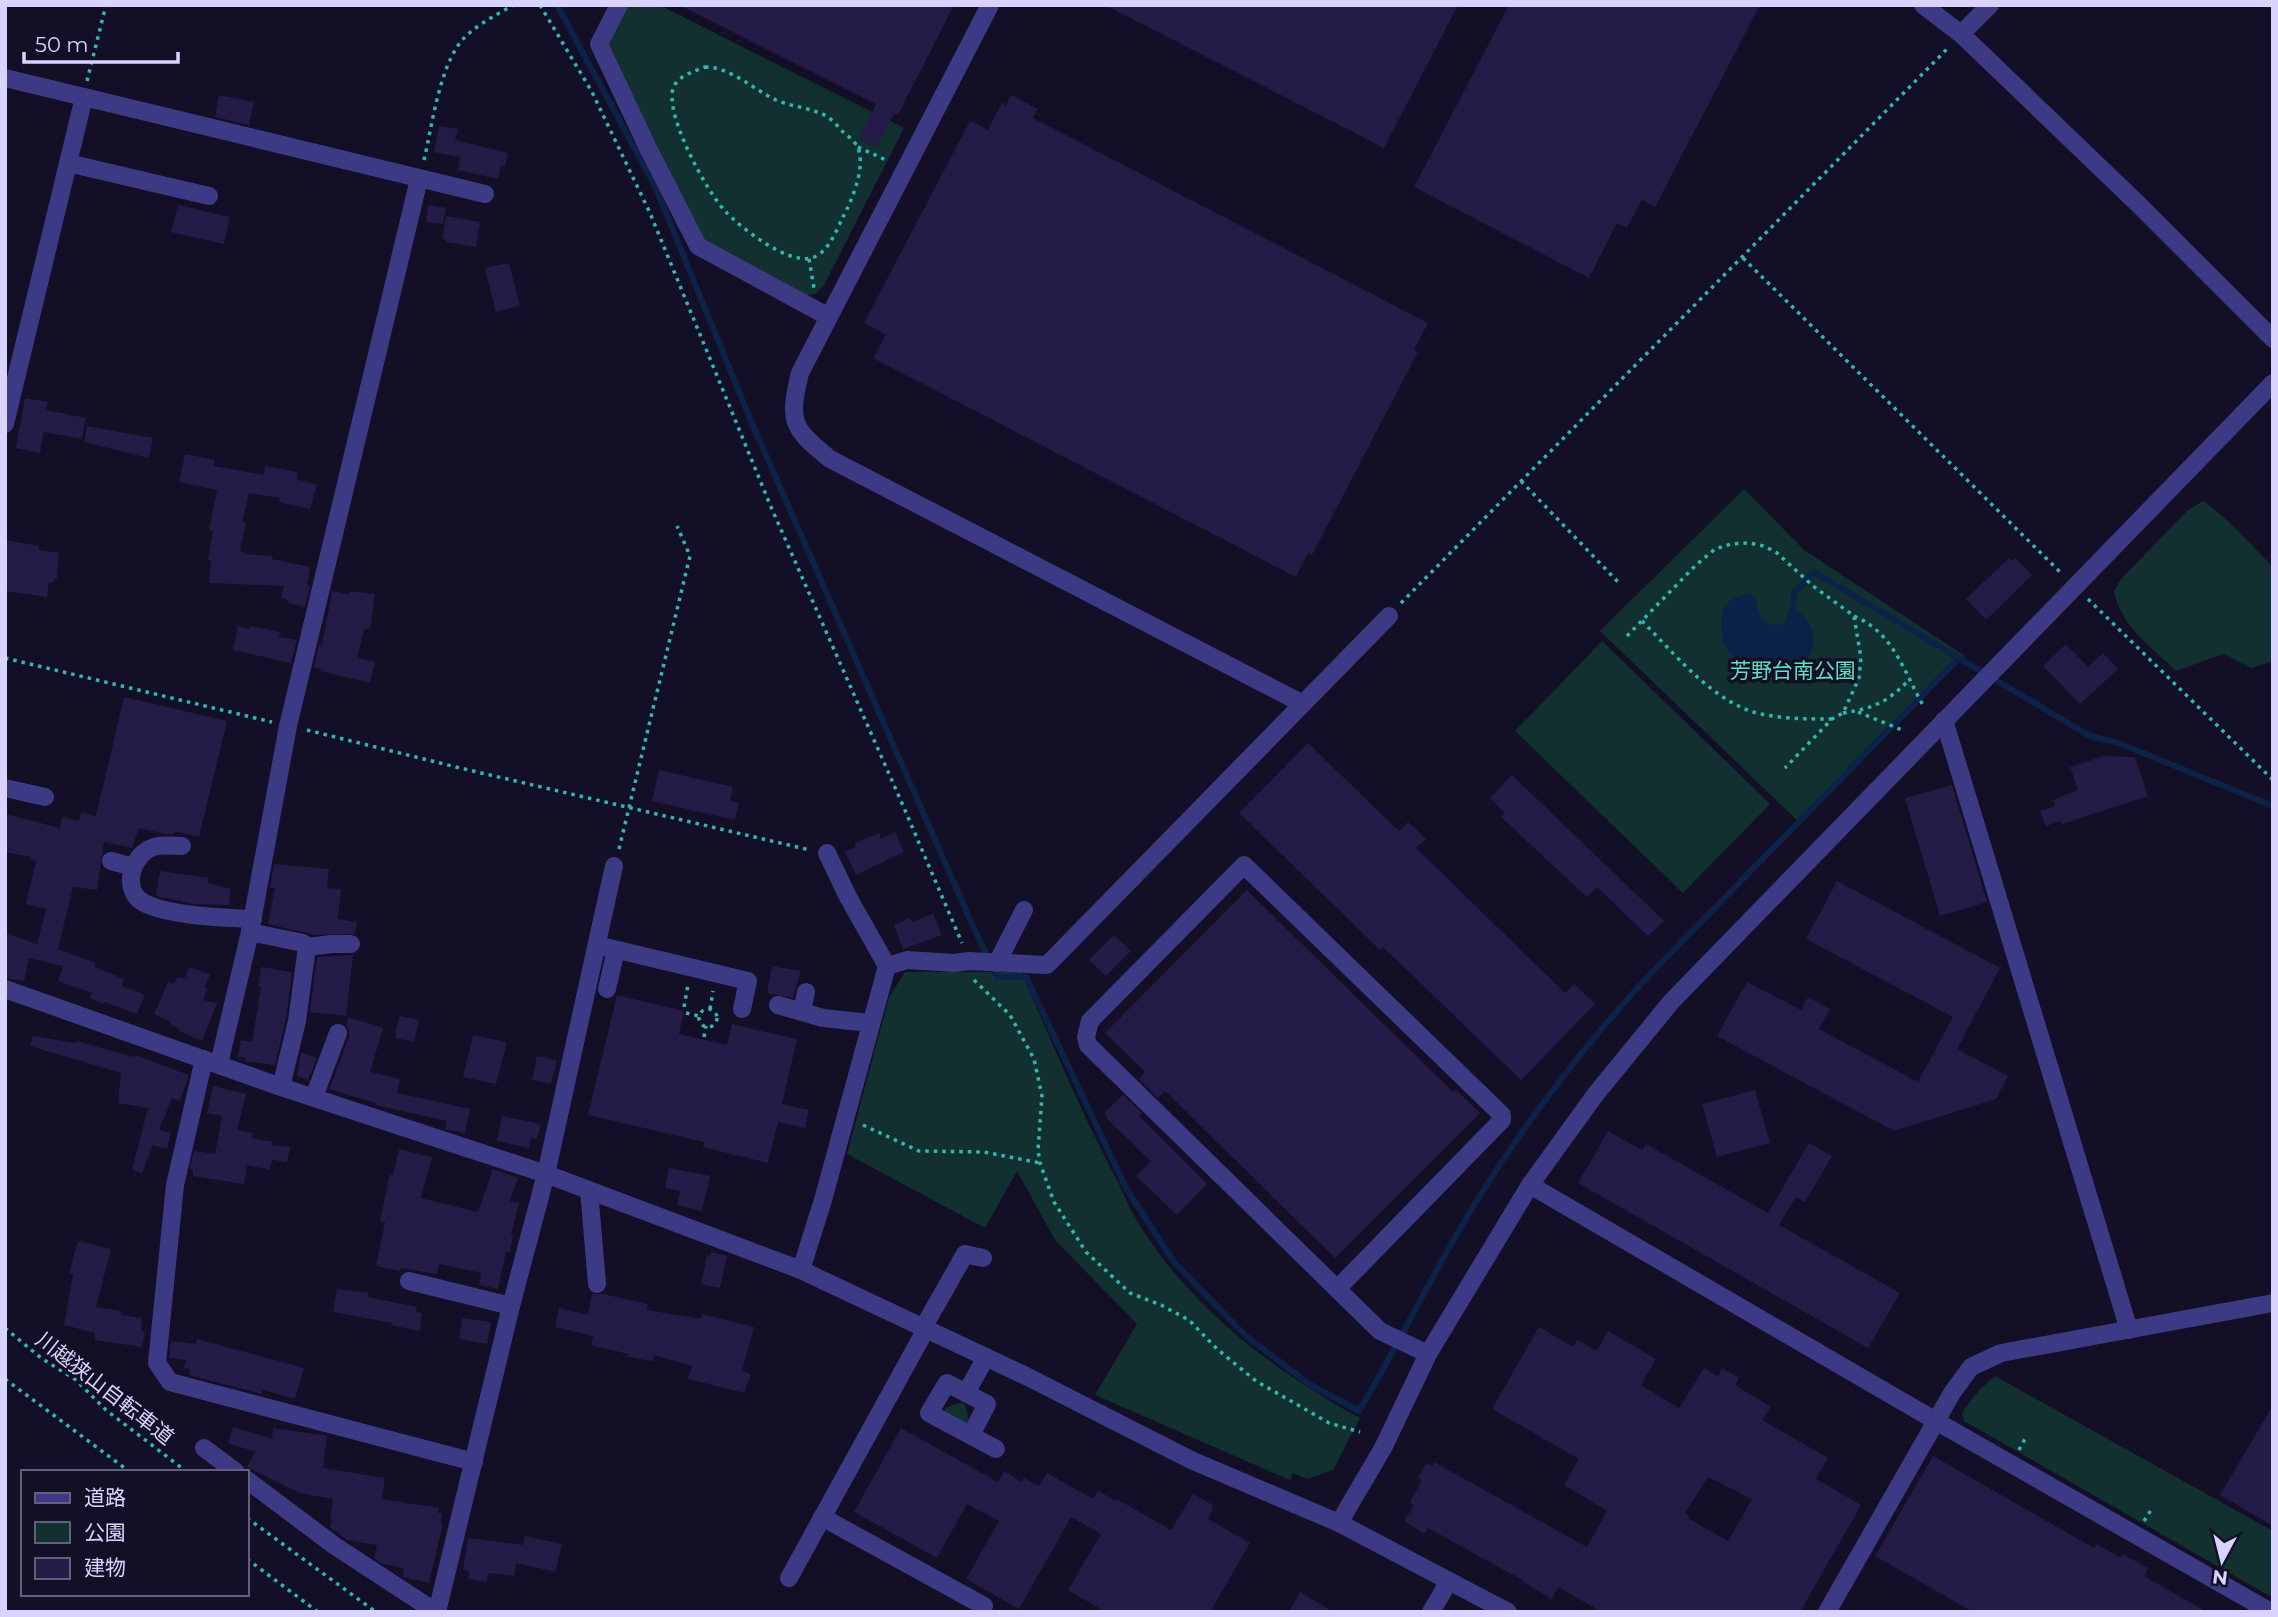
<svg xmlns="http://www.w3.org/2000/svg" width="2278" height="1617" viewBox="0 0 2278 1617" font-family="Montserrat,'Noto Sans JP',sans-serif">
	<rect width="100%" height="100%" fill="#130f26"/>
	<g fill="#12302f">
		<polygon points="627,5 659,5 904,128 824,285 815,294 804,296 702,242 608,44"/>
		<polygon points="1744,489 1804,550 1965,656 1800,823 1600,631"/>
		<path d="M2203 501C2230 519 2250 544 2273 567V661L2251 668 2223 654 2176 671C2151 646 2121 627 2114 591L2121 579 2188 510Z"/>
		<polygon points="1602,641 1770,804 1683,893 1515,731"/>
		<path d="M905 972H1021C1052 1042 1081 1113 1117 1180 1125 1197 1133 1216 1144 1232 1195 1311 1278 1374 1360 1418L1333 1470 1307 1479 1293 1473 1290 1480 1095 1395 1137 1324 1055 1240 1017 1171 985 1228 847 1154 889 997Z"/>
		<path d="M1995 1376 2273 1531V1598L1964 1421 1962 1414C1971 1398 1981 1388 1995 1376Z"/>
		<polygon points="962,1402 965,1404 969,1421 965,1423 945,1413 945,1408"/>
	</g>
	<path fill="#0c2248" d="M1745 594 1754 596C1761 615 1758 631 1785 623L1789 609 1793 607C1823 625 1820 663 1785 673 1754 681 1720 657 1721 624 1721 607 1729 598 1745 594Z"/>
	<g fill="none" stroke-linecap="round" stroke-linejoin="round">
		<g stroke="#0c2248" stroke-width="6">
			<path d="M557 5 655 186 751 421 972 924 997 977H1026L1127 1190 1174 1262 1246 1336 1309 1384 1359 1411C1394 1353 1423 1292 1457 1234 1511 1140 1582 1046 1657 967L1959 658"/>
			<polyline points="1793,613 1794,593 1814,572 2090,736 2121,744 2273,806"/>
		</g>
	</g>
	<g fill="#241b47" fill-rule="evenodd">
		<polygon points="679,5 954,5 898,115 894,114 876,147 859,138 876,104"/>
		<polygon points="1105,5 1458,5 1384,148"/>
		<polygon points="1509,5 1760,5 1655,207 1642,200 1627,228 1617,223 1589,278 1414,187"/>
		<polygon points="219,95 254,102 249,125 215,117"/>
		<polygon points="1011,95 1038,109 1033,118 1428,323 1414,350 1418,352 1312,555 1308,553 1296,577 873,358 886,335 864,323 970,121 988,130 1002,103 1006,105"/>
		<polygon points="439,126 458,129 455,140 508,153 505,166 501,165 498,179 458,170 460,157 434,152"/>
		<polygon points="178,205 230,217 224,244 171,232"/>
		<polygon points="428,205 446,208 443,224 426,222"/>
		<polygon points="446,216 480,222 476,247 446,242 447,240 442,239"/>
		<polygon points="509,263 520,306 496,312 485,268"/>
		<polygon points="25,398 48,402 46,410 86,418 82,439 44,432 40,453 16,448"/>
		<polygon points="87,426 153,438 149,458 84,442"/>
		<polygon points="185,454 215,460 214,466 264,475 265,466 298,472 297,479 317,485 310,509 279,502 280,498 249,493 242,523 246,523 240,551 244,552 244,554 272,556 272,559 310,567 307,585 310,586 305,607 288,603 289,600 281,598 284,586 209,583 211,560 208,560 213,531 209,530 217,490 179,482"/>
		<polygon points="5,540 39,546 39,550 59,553 57,579 54,579 53,583 49,582 47,597 5,591"/>
		<polygon points="2009,558 2012,561 2015,558 2032,575 1986,620 1966,599"/>
		<polygon points="332,591 349,594 350,591 375,594 370,629 364,629 357,658 375,662 370,683 320,671 321,668 314,667 319,645 322,645"/>
		<polygon points="238,626 249,629 250,626 280,632 279,637 297,640 291,663 233,650"/>
		<polygon points="2066,644 2088,667 2103,653 2118,669 2080,704 2043,666"/>
		<polygon points="124,697 227,721 199,837 174,831 174,834 165,834 139,828 132,848 104,842 97,890 73,887 58,949 96,963 95,967 124,979 122,986 145,995 137,1014 105,1002 104,1004 90,998 92,993 58,981 63,966 29,958 24,981 5,978 5,933 37,944 46,909 26,904 36,861 30,860 31,857 5,852 5,814 60,828 62,817 79,821 81,813 96,816"/>
		<polygon points="1308,743 1399,831 1408,822 1426,839 1416,848 1565,993 1574,984 1595,1004 1521,1080 1383,947 1380,950 1239,813"/>
		<polygon points="2104,756 2135,757 2148,796 2062,824 2060,821 2046,826 2040,811 2055,806 2053,800 2078,790 2070,767"/>
		<polygon points="659,770 733,787 730,801 739,803 735,820 652,801"/>
		<polygon points="1512,775 1664,921 1648,936 1597,887 1587,897 1501,817 1505,813 1490,798"/>
		<polygon points="1952,785 1987,902 1940,916 1905,798"/>
		<polygon points="895,832 904,852 856,875 845,852 856,847 854,844 879,833 881,839"/>
		<polygon points="274,864 329,869 327,888 341,889 338,919 357,922 355,934 315,935 268,924 275,888 270,888"/>
		<polygon points="160,871 209,878 208,883 231,889 229,905 194,904 156,896"/>
		<polygon points="1837,881 2000,968 1957,1049 2008,1076 1996,1099 1894,1131 1717,1036 1747,982 1801,1010 1808,997 1830,1009 1819,1029 1918,1082 1953,1017 1806,939"/>
		<polygon points="1247,890 1453,1092 1456,1090 1480,1113 1335,1258 1165,1091 1158,1098 1139,1079 1145,1072 1105,1033"/>
		<polygon points="933,914 942,935 903,949 894,925 910,918 912,922"/>
		<polygon points="1114,935 1131,951 1106,976 1089,960"/>
		<polygon points="353,955 346,1016 310,1012 317,957"/>
		<polygon points="772,966 801,971 793,998 767,993"/>
		<polygon points="190,967 210,975 204,988 207,989 203,1000 217,1003 202,1041 179,1031 180,1029 170,1025 171,1022 154,1014 168,982 174,984 178,977 184,979"/>
		<polygon points="261,967 292,972 286,1019 275,1065 245,1061 246,1058 238,1057 241,1040 252,1042 261,987 258,986"/>
		<polygon points="617,995 684,1011 679,1034 727,1045 732,1024 797,1039 782,1104 809,1110 805,1128 778,1122 768,1163 703,1147 704,1142 588,1115"/>
		<polygon points="399,1016 419,1020 414,1042 395,1038"/>
		<polygon points="348,1017 383,1028 370,1072 400,1079 397,1093 470,1109 465,1133 445,1129 447,1121 375,1105 376,1103 329,1089 349,1037 349,1030 346,1025"/>
		<polygon points="473,1035 507,1042 496,1084 463,1077"/>
		<polygon points="33,1036 76,1043 77,1041 134,1057 135,1055 189,1075 180,1101 172,1098 159,1130 171,1133 167,1149 153,1145 142,1173 132,1170 148,1108 118,1103 121,1073 30,1046"/>
		<polygon points="301,1052 317,1058 308,1080 297,1076"/>
		<polygon points="537,1056 557,1060 551,1084 532,1080"/>
		<polygon points="213,1086 246,1094 237,1130 253,1133 252,1138 273,1142 272,1145 290,1147 287,1162 272,1160 270,1170 247,1165 244,1184 193,1176 193,1170 190,1169 194,1151 215,1154 222,1116 207,1113"/>
		<polygon points="1755,1090 1770,1143 1717,1157 1702,1104"/>
		<polygon points="1123,1095 1142,1113 1139,1116 1207,1184 1177,1215 1136,1176 1151,1161 1108,1120 1104,1113"/>
		<polygon points="502,1116 541,1124 537,1139 531,1138 529,1148 497,1141"/>
		<polygon points="1608,1131 1642,1150 1646,1144 1768,1213 1809,1143 1832,1156 1805,1202 1796,1197 1779,1225 1900,1293 1868,1348 1578,1183"/>
		<polygon points="399,1149 432,1157 421,1198 478,1212 493,1169 518,1178 510,1201 519,1203 511,1235 513,1235 510,1252 506,1252 498,1289 479,1285 481,1273 439,1264 437,1274 401,1268 400,1271 376,1266 385,1222 380,1221 390,1174 393,1175"/>
		<polygon points="669,1168 710,1176 702,1211 677,1205 680,1191 665,1188"/>
		<polygon points="78,1241 111,1249 96,1307 121,1311 121,1315 142,1318 141,1331 145,1331 142,1347 95,1340 95,1333 64,1325 73,1274 69,1273"/>
		<polygon points="711,1252 727,1256 720,1288 701,1284 707,1255 710,1256"/>
		<polygon points="337,1289 369,1293 368,1297 417,1307 416,1312 422,1313 420,1329 418,1331 391,1325 392,1323 333,1312"/>
		<polygon points="592,1294 603,1294 648,1304 647,1310 701,1319 702,1314 754,1327 742,1371 751,1374 744,1393 688,1379 692,1366 654,1355 653,1361 628,1357 628,1354 591,1345 593,1336 555,1327 559,1308 588,1315"/>
		<polygon points="462,1318 491,1322 487,1344 459,1339"/>
		<path d="M1539 1327 1573 1347 1577 1340 1597 1351 1608 1331 1656 1359 1641 1385 1679 1408 1704 1368 1718 1376 1722 1368 1739 1378 1735 1385 1771 1407 1762 1420 1828 1458 1816 1479 1861 1505 1800 1612H1602L1558 1587 1552 1599 1523 1582 1524 1581 1428 1528 1424 1534 1404 1521 1414 1505 1410 1502 1422 1480 1418 1478 1426 1463 1432 1466 1434 1462 1587 1547 1607 1511 1564 1485 1579 1459 1492 1409ZM1708 1477 1752 1499 1728 1541 1688 1518 1689 1516 1685 1513Z"/>
		<polygon points="197,1339 304,1368 295,1399 263,1390 262,1394 189,1375 190,1369 184,1368 186,1360 169,1358 171,1341 196,1344"/>
		<polygon points="2273,1405 2273,1526 2220,1495"/>
		<polygon points="233,1427 272,1439 273,1428 327,1436 323,1468 385,1478 382,1499 439,1508 438,1513 442,1513 441,1524 443,1524 429,1583 403,1577 404,1568 383,1564 374,1558 377,1545 347,1540 340,1535 340,1533 330,1528 332,1519 330,1519 333,1499 299,1493 247,1467 255,1452 228,1443"/>
		<polygon points="901,1428 998,1482 1004,1471 1022,1482 1024,1478 1039,1486 1047,1473 1093,1499 1098,1491 1116,1501 1117,1499 1171,1530 1193,1494 1213,1505 1211,1509 1213,1510 1208,1519 1250,1543 1210,1612 1106,1612 1068,1590 1101,1534 1071,1517 1019,1609 966,1579 999,1521 967,1504 937,1558 854,1512"/>
		<polygon points="1933,1456 2094,1548 2097,1544 2121,1558 2123,1554 2148,1568 2144,1576 2207,1612 1973,1612 1875,1556"/>
		<polygon points="525,1536 562,1544 555,1572 516,1563 514,1576 488,1573 487,1582 468,1579 469,1571 463,1570 468,1538 523,1545"/>
		<polygon points="1300,1592 1334,1612 1289,1612"/>
	</g>
	<g fill="none" stroke-linecap="round" stroke-linejoin="round">
		<g stroke="#2fb8b0" stroke-width="3.5" stroke-dasharray="3.5 5" stroke-linecap="butt">
			<polyline points="540,5 592,92 650,213 771,507 901,801 962,943"/>
			<path d="M705 67C730 67 753 89 776 100 790 106 804 107 817 112 828 115 835 123 842 131 847 135 854 141 857 146 867 165 852 200 843 217 836 231 828 254 811 258 787 264 741 228 725 211 707 192 662 111 674 86 680 75 695 71 705 67Z"/>
			<polyline points="87,81 106,5"/>
			<polyline points="858,147 888,161"/>
			<path d="M424 160C432 126 438 77 457 47 469 28 495 16 513 5"/>
			<polyline points="1743,258 2062,574"/>
			<polyline points="809,259 814,288"/>
			<polyline points="1521,481 1619,583"/>
			<polyline points="2088,599 2273,780"/>
			<polyline points="1401,603 1948,48"/>
			<path d="M1854 616C1895 634 1903 671 1924 707"/>
			<path d="M1642 621C1674 653 1707 695 1750 711 1775 719 1806 719 1832 719"/>
			<polyline points="1627,636 1696,565 1715,549 1731,544 1749,543 1764,546 1777,553 1813,586 1854,616 1861,658 1859,678 1843,713 1832,719 1785,768"/>
			<polyline points="5,658 272,722"/>
			<polyline points="1858,712 1902,730"/>
			<path d="M1843 713C1874 708 1886 703 1908 681"/>
			<polyline points="307,730 456,767 810,850"/>
			<polyline points="619,849 690,556 677,526"/>
			<polyline points="974,980 1010,1015 1034,1059 1042,1096 1038,1150 1040,1163 1054,1202 1086,1252 1130,1293 1161,1305 1189,1320 1217,1349 1256,1381 1329,1423 1360,1432"/>
			<polyline points="684,1007 688,985"/>
			<polyline points="710,1009 713,991"/>
			<circle cx="708" cy="1018" r="9"/>
			<polyline points="686,1013 699,1016"/>
			<polyline points="704,1037 706,1026"/>
			<polyline points="863,1125 919,1151 984,1152 1040,1163"/>
			<polyline points="5,1328 41,1358 76,1380 106,1410 187,1472"/>
			<polyline points="5,1379 130,1472"/>
			<polyline points="2019,1450 2027,1435"/>
			<polyline points="247,1518 376,1612"/>
			<polyline points="2144,1521 2151,1510"/>
			<polyline points="247,1559 318,1612"/>
		</g>
		<g stroke="#3d3a85" stroke-width="18">
			<polyline points="619,5 599,44 647,146 698,246 829,317"/>
			<path d="M990 5 800 373C788 422 792 428 830 459L1303 704"/>
			<polyline points="1923,5 1961,34 2136,202 2273,339"/>
			<polyline points="1961,34 1990,5"/>
			<polyline points="5,78 84,97 5,424"/>
			<polyline points="84,97 485,194"/>
			<polyline points="68,163 209,196"/>
			<polyline points="1944,720 2129,1330"/>
			<polyline points="5,788 45,797"/>
			<path d="M182 846C174 846 162 844 154 847 131 854 121 891 144 903 170 916 224 918 253 919"/>
			<polyline points="827,853 848,897 887,966"/>
			<polyline points="111,861 133,867"/>
			<polyline points="250,932 303,943 307,947 297,1021 281,1087"/>
			<polyline points="597,945 748,981 742,1009"/>
			<polyline points="307,947 332,944 351,944"/>
			<polyline points="997,963 1024,910"/>
			<polyline points="5,989 281,1087 546,1174 801,1270 1026,1376 1191,1460 1339,1523 1508,1612"/>
			<polyline points="607,989 616,950"/>
			<polyline points="778,1005 823,1018 870,1023"/>
			<polyline points="802,1012 806,992"/>
			<polyline points="204,1059 175,1185 157,1363 170,1382 474,1462"/>
			<polyline points="219,1064 250,932 288,726 419,179"/>
			<polyline points="314,1097 338,1033"/>
			<polyline points="1530,1185 1948,1428 2271,1612"/>
			<polyline points="589,1190 597,1284"/>
			<polyline points="801,1270 823,1200 887,966 907,960 954,963 969,961 1047,965 1389,616"/>
			<polyline points="409,1281 511,1306"/>
			<polyline points="1337,1289 1502,1120 1502,1115 1244,865 1090,1021 1086,1037 1088,1045 1380,1331 1428,1354"/>
			<polyline points="923,1328 965,1254 983,1258"/>
			<polyline points="966,1393 986,1357"/>
			<polyline points="971,1435 987,1404 947,1383 929,1413 996,1449"/>
			<polyline points="204,1448 236,1472"/>
			<polyline points="247,1480 335,1546 436,1612"/>
			<polyline points="822,1517 984,1606"/>
			<polyline points="1339,1523 1383,1448 1428,1354 1530,1185 1595,1095 1671,1002 2273,383"/>
			<polyline points="789,1578 926,1329"/>
			<polyline points="437,1612 511,1306 546,1174 614,866"/>
			<polyline points="1431,1612 1449,1581"/>
			<polyline points="1827,1612 1952,1393 1971,1367 2001,1353 2273,1303"/>
		</g>
	</g>
	<g text-anchor="middle" dominant-baseline="central" stroke-width="7" stroke-linejoin="round" paint-order="stroke">
		<g font-size="21" fill="#5fe0c0" stroke="#130f26">
			<text x="1793" y="670">芳野台南公園</text>
		</g>
		<g font-size="21" fill="#d9d4ff" stroke="#130f26">
			<text transform="translate(105 1388) rotate(38)">川越狭山自転車道</text>
		</g>
	</g>
	<rect width="2278" height="1617" fill="none" stroke="#d9d4ff" stroke-width="14"/>
	<rect x="21" y="1470" width="228" height="126" fill="#130f26" stroke="#625e7d" stroke-width="2"/>
	<rect x="35" y="1493" width="35" height="10" fill="#3d3a85" stroke="#625e7d" stroke-width="2"/>
	<text x="84" y="1505" font-size="21" fill="#d9d4ff">道路</text>
	<rect x="35" y="1522" width="35" height="21" fill="#12302f" stroke="#625e7d" stroke-width="2"/>
	<text x="84" y="1540" font-size="21" fill="#d9d4ff">公園</text>
	<rect x="35" y="1558" width="35" height="21" fill="#241b47" stroke="#625e7d" stroke-width="2"/>
	<text x="84" y="1575" font-size="21" fill="#d9d4ff">建物</text>
	<g transform="translate(2222 1561) rotate(187)" stroke="#130f26" stroke-width="5" paint-order="stroke">
	<path d="M0-5L12 26L0 18L-12 26Z" fill="#d9d4ff"/>
	<text y="-10" font-size="19" font-weight="bold" text-anchor="middle" fill="#d9d4ff">N</text>
	</g>
	<path d="M24 52v10h154v-10" fill="none" stroke="#d9d4ff" stroke-width="3.5"/>
	<text x="35" y="52" font-size="21" fill="#d9d4ff" stroke="#130f26" stroke-width="5" paint-order="stroke">50 m</text>
</svg>
